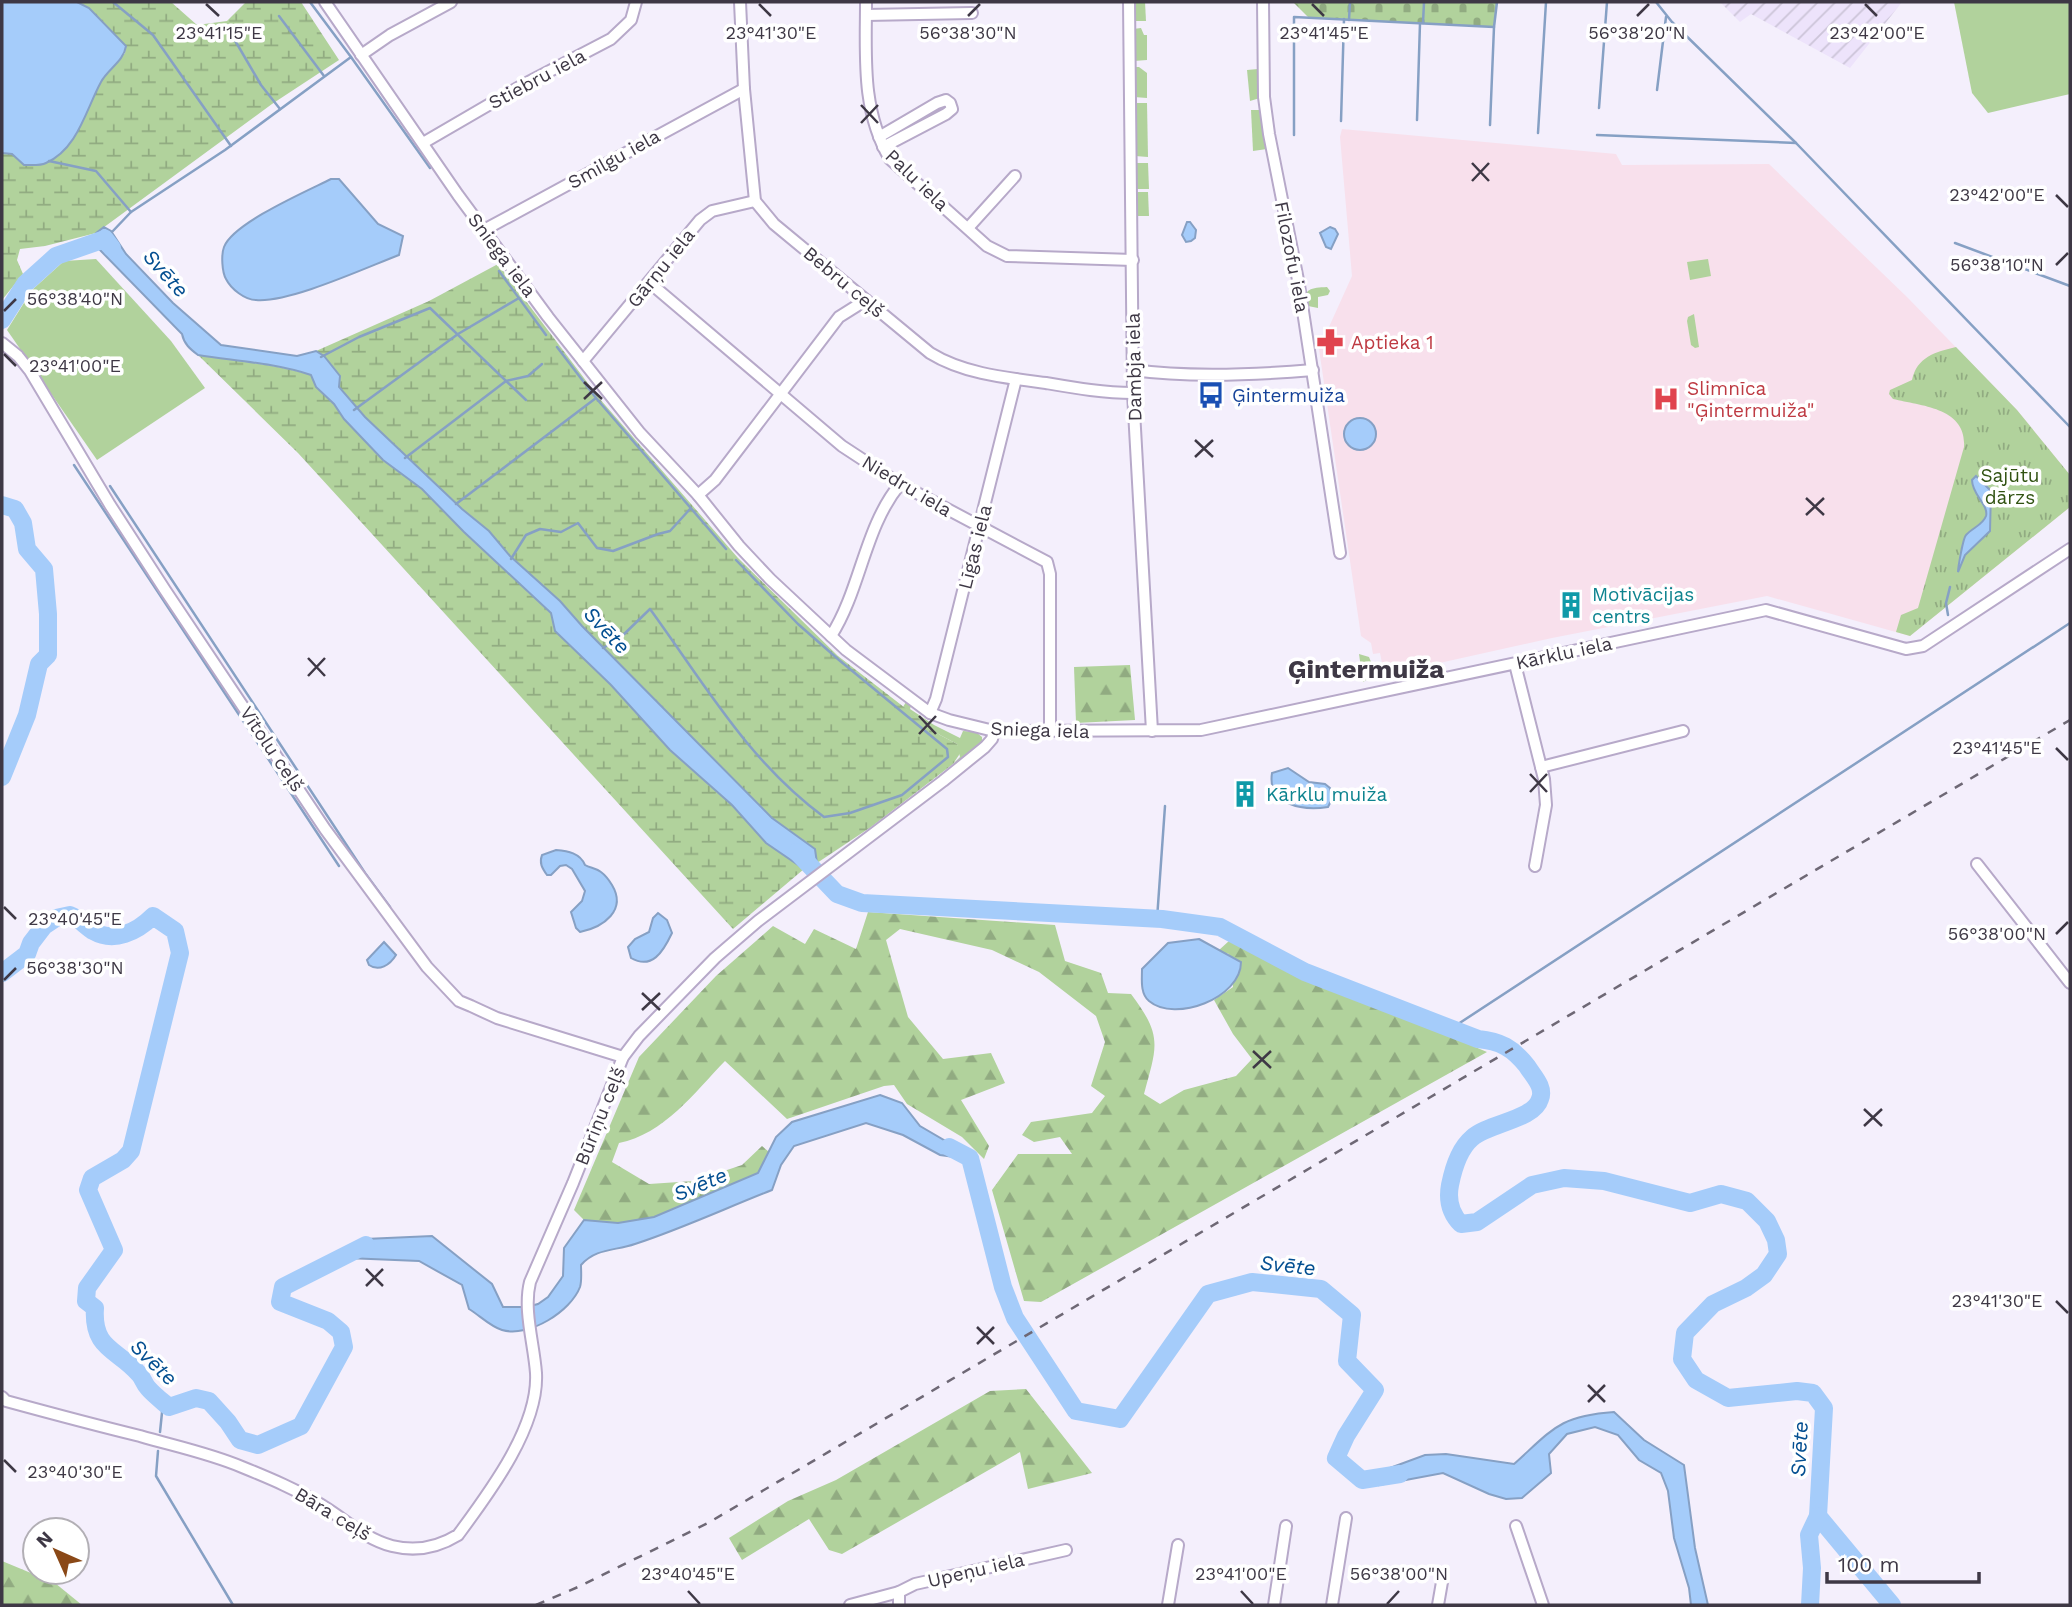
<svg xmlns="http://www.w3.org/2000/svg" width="2072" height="1607" viewBox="0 0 2072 1607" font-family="'Work Sans',sans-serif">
	<defs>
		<pattern id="industrial-furrows" width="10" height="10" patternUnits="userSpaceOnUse" patternTransform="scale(1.75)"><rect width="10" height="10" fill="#ede3fb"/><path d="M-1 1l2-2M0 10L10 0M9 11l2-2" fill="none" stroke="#ccc4d8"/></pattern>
		<pattern id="forest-firs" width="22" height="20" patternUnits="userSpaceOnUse" patternTransform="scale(1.75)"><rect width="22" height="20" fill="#b1d29c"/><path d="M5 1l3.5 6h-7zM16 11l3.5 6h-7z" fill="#91ab81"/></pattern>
		<pattern id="wetland-marsh" width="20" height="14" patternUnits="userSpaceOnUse" patternTransform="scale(1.75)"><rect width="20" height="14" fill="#b1d29c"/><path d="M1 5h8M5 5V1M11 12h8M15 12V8" fill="none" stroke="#91ab81"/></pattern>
		<pattern id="cemetery-stones" width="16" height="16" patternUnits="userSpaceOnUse" patternTransform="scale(1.75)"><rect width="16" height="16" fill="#b1d29c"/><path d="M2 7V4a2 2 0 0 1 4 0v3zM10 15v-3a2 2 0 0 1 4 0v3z" fill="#91ab81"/></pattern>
		<pattern id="park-tufts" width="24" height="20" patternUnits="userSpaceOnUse" patternTransform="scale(1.75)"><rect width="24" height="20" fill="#b1d29c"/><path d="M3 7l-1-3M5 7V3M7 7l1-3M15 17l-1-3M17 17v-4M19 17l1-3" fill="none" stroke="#91ab81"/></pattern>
	</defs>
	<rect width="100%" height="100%" fill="#f4effc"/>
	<polygon fill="url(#industrial-furrows)" points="1720,2 1902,2 1850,68 1751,14 1740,22"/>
	<polygon fill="#f8e0ec" points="1342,129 1616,154 1622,165 1769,164 1907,297 2017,410 2070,475 2070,507 1910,636 1767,596 1552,638 1390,674 1384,673 1380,653 1373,654 1371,643 1361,636 1319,349 1352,276 1340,137"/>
	<g fill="#b1d29c">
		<polygon points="1132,2 1145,2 1146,21 1134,21"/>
		<polygon points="1954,2 2070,2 2070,94 1988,113 1972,93"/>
		<polygon points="1141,28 1144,35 1147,35 1147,60 1134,61 1133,29"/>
		<polygon points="1133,67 1139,67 1147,73 1147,98 1134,97"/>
		<polygon points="1258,69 1260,98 1250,101 1247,70"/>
		<polygon points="1135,103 1147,103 1148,157 1135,156"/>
		<polygon points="1251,110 1259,110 1267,149 1253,151"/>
		<polygon points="1137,163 1148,163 1149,189 1136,189 1135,164"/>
		<polygon points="1137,192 1148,192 1149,216 1135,216 1134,195"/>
		<polygon points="96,259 171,341 205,388 97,460 7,330 32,290 64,261"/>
		<polygon points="1708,259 1711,276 1690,280 1687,262"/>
		<path d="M1327 287 1330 291 1328 295 1318 297V308L1308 306C1301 288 1312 288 1327 287Z"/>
		<polygon points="1694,314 1699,347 1695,348 1691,345 1687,321 1688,317"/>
		<polygon points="1359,654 1369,657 1373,667 1371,677 1363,682"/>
		<polygon points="906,702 911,706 910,709 934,725 960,738 963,731 976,732 982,737 982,742 954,766 953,764 960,757 957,744 940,735 903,707"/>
	</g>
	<g fill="url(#forest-firs)">
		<polygon points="1130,665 1135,720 1076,723 1074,667"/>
		<path d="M868 912 1055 925 1065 961 1101 973 1108 993 1131 994C1163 1036 1157 1046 1144 1094L1160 1104 1184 1090 1236 1076 1252 1059 1233 1034 1214 1000 1233 987 1229 954 1218 951 1230 940 1267 959 1487 1052 1041 1302 1024 1301 992 1190 1018 1154H1072L1060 1137 1034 1142 1022 1135 1031 1122 1092 1113 1105 1096 1091 1086 1105 1042 1096 1016 1039 972 992 950 900 929 886 940 908 1017 943 1059 991 1053 1005 1083 961 1100 989 1146 984 1159 962 1137 907 1104 894 1085 884 1086 787 1119 725 1061C694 1093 664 1134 619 1143L612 1162 649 1184 694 1181 742 1165 762 1146 769 1152 758 1173 654 1217 617 1223 584 1220 574 1210 639 1057 716 976 773 926 805 944 814 929 856 949Z"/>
		<polygon points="1026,1389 1092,1473 1028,1489 1020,1452 842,1554 829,1550 809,1519 742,1560 729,1538 788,1501 836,1480 990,1391"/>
		<polygon points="2,1561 55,1583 82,1605 2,1605"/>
	</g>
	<g fill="url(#wetland-marsh)">
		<polygon points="77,2 171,2 197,25 227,21 246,2 301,2 339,60 272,104 96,233 45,246 20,249 17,260 23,274 2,300 2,153 61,153 76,135 102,80 125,53 126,46 89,8"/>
		<polygon points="498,264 599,398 738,558 838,656 940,735 957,744 961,752 953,764 871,827 817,863 815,849 772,818 582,626 560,601 510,556 489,531 462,509 365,417 339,387 340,376 324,356 316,351 429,301"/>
		<path d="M198 355C236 361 275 364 311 375L316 387 334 404 344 419 383 460 422 489 464 532 551 613 556 631 611 685 670 750 732 805 766 843 804 869 733 929 298 453Z"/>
	</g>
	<polygon fill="url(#cemetery-stones)" points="1293,2 1497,2 1494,27 1308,17"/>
	<path fill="url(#park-tufts)" d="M1956 347 2017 410 2070 475V507L1910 636 1896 632 1901 615 1918 608 1964 447C1967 408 1922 406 1893 399L1889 394 1890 390 1912 380C1917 357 1935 352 1956 347Z"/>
	<g fill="#a5ccfa" stroke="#86a0c4" stroke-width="2">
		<path d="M2 2H77L89 8 126 46C124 61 108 69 101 82 86 109 78 149 46 163 40 166 31 165 24 165L12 154 2 153Z"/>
		<path d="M331 179H339L378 224 403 236 399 255C365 268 289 303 256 300 245 300 231 289 226 279 222 272 221 255 224 247 233 223 307 191 331 179Z"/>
		<polygon points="1187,222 1190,222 1196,230 1195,238 1191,241 1186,242 1182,235"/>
		<path d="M104 227 111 231 126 254 173 303 221 345 297 356 316 351 324 356 340 376 339 387 365 417 462 509 489 531 510 556 560 601 582 626 772 818 815 849 817 863 809 869H804L766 843 732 805 670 750 611 685 555 631 551 613 464 532 422 489 383 460 344 419 334 404 316 387 311 375C275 363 236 361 198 355 190 349 184 344 182 334L97 247 94 241 96 233Z"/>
		<polygon points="1330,227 1335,229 1338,234 1331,249 1326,247 1320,233"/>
		<circle cx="1360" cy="434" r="16"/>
		<path d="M1976 476 1991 491 1990 531 1965 555 1958 572C1958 568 1963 538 1966 535 1972 528 1983 525 1986 516 1989 505 1972 495 1972 480Z"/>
		<path d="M1288 768 1309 782 1325 784 1330 788 1332 799 1328 807C1303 811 1267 805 1272 773Z"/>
		<path d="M556 850C568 851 580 853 585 865 590 868 596 868 601 872 605 875 609 880 612 885 627 910 604 927 580 932L576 928 571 912 582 901 585 891 572 869 566 865 560 866 551 875H547C542 868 539 863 542 855Z"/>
		<path d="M658 913 667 920 672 933C663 952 652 970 631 958L628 947 635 939 649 932 653 918Z"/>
		<path d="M1199 939 1241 962C1241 998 1175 1023 1149 1001 1140 994 1142 979 1142 969L1168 943Z"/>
		<path d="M384 942 396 955C390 965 379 972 369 965L367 960Z"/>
		<path d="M880 1095 902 1103 920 1126 966 1153 969 1159 940 1155 903 1135 866 1123 794 1146 781 1165 772 1190C726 1208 681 1229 635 1244 615 1251 596 1248 581 1265 581 1271 582 1281 580 1287 571 1311 529 1338 502 1330 491 1327 479 1315 469 1309L462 1285 419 1261 347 1258 345 1251 365 1239 432 1236 492 1284 503 1307H526L538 1304 548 1297 563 1276 564 1248 584 1220 618 1223 654 1217 758 1173 776 1137 792 1122Z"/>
		<path d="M1614 1412 1644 1440 1684 1465 1695 1548 1708 1605H1691L1689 1588 1674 1538 1668 1491 1661 1473 1639 1460 1618 1435 1595 1427 1567 1434 1549 1454 1551 1473 1522 1498 1506 1499 1489 1494 1443 1473 1379 1485V1472L1425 1455 1446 1454 1514 1464C1553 1429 1559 1416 1614 1412Z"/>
	</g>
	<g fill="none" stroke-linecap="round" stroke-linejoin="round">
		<g stroke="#86a0c4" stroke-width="2.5">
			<polyline points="113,2 153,35 231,146"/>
			<polyline points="310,2 351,57"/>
			<polyline points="1656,2 1672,22 1796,143 2070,427"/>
			<polyline points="279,16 324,76"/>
			<polyline points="1349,20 1350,2"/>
			<polyline points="1423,23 1424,2"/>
			<polyline points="226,25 261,85 280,109"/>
			<polyline points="1657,90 1666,17"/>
			<polyline points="1599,108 1607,2"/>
			<polyline points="1417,120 1420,23"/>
			<polyline points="1341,121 1344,19"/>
			<polyline points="1490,125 1494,27"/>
			<polyline points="1538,133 1546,2"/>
			<polyline points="1294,135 1294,17 1494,27 1497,2"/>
			<polyline points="1597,135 1796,143"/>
			<polyline points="49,161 96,171 131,212"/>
			<polyline points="111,233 131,212 225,150 351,57 430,168"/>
			<polyline points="1955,243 2070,286"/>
			<polyline points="499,271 546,335"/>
			<polyline points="557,347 596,398 726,549"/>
			<polyline points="321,357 359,337 430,308 526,400"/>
			<polyline points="354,410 458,334 519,298"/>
			<polyline points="405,458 506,381 528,376 542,364"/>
			<polyline points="74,465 339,866"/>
			<polyline points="110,486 365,873 390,907"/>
			<polyline points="456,504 596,398"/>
			<polyline points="511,559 526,535 540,529 561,532 578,523 597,548 613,551 658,534 670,531 690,509"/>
			<polyline points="1948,615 1946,603 1950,587"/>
			<path d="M603 648 619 639 650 609C704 683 748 761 824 817L850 813 902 795 948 757 947 749 839 660 798 624 736 560"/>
			<polyline points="1157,919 1165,806"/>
			<polyline points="1452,1028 2070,623"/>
			<polyline points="160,1432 163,1403"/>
			<polyline points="158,1451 156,1476 233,1605"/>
		</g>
		<g stroke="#a5ccfa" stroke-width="18">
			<polyline points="2,320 25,284 56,256 105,239 112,248"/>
			<polyline points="2,505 15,509 23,523 27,549 44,569 48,614 48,655 39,664 27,715 2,777"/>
			<path d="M797 852 837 894 862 903 1162 919 1220 927 1305 972 1478 1039C1500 1041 1513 1048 1527 1066 1533 1076 1545 1087 1540 1099 1534 1120 1488 1123 1472 1138 1459 1149 1453 1170 1450 1185 1447 1201 1451 1214 1461 1224L1477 1222 1532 1185 1564 1178 1604 1181 1690 1203 1721 1194 1747 1201 1767 1221 1776 1240 1778 1254 1764 1275 1746 1288 1713 1304 1685 1333 1682 1359 1696 1380 1728 1398 1797 1391 1813 1393 1824 1408 1818 1516 1892 1605"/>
			<path d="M2 973 27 954 31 943 44 926 56 918 70 915C80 919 85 926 93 931 114 943 137 932 153 916L175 931 180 953 131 1151 123 1160 92 1178 88 1190 114 1250 87 1288 86 1301 95 1308C92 1350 118 1349 139 1374 143 1378 144 1384 148 1388 154 1395 162 1401 169 1407L196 1398 209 1401 228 1422 240 1440 258 1445 301 1426 344 1347 341 1332 328 1321 280 1302 283 1287 366 1245"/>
			<polyline points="949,1147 970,1158 1003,1287 1015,1318 1076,1411 1120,1419 1208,1294 1252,1282 1321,1289 1352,1315 1347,1361 1375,1390 1346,1436 1336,1458 1362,1480 1400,1474"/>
			<polyline points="1810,1605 1812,1568 1809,1535 1818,1516"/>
		</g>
		<defs>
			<g id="minor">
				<polyline points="325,2 458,195 548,317 640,433 698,495 739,546 770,579 846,650 930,713 949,720 994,731 1201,730 1766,610 1906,649 1923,646 2070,549"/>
				<path d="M740 2 744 89 755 201 774 224 930 353C964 374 1007 378 1046 383 1075 388 1103 393 1133 393"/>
				<path d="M866 2C866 56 861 110 890 159L987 246 1007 256 1133 260"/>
				<polyline points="1129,2 1133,393 1152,731"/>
				<polyline points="1263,2 1264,97 1269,134 1299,285 1340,553"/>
				<polyline points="866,15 972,13"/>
				<polyline points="361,55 390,35 451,2"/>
				<polyline points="879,137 937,103 946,100 950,103 952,109 946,114 883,147"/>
				<polyline points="423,143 521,86 611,39 631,20 636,2"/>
				<polyline points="968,228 1015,176"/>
				<polyline points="484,230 744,89"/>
				<polyline points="650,283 842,446 900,484 1047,562 1050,574 1050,731"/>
				<polyline points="2,343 18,356 30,371 110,505 165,590 325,829 427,967 459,1001 471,1006 497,1018 623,1057"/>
				<polyline points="583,361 700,220 712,211 755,201"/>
				<path d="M1133 370C1191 378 1254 375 1313 370"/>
				<polyline points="698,495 715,480 839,317 866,300"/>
				<path d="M831 636C861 589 864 528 900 484"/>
				<polyline points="1515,664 1544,779 1546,805 1535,866"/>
				<polyline points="930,713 936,699 1016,379"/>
				<polyline points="1541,767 1683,731"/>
				<polyline points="1977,864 2070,983"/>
				<path d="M2 1397 6 1401C50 1413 95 1425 140 1436 174 1446 209 1453 242 1467 269 1478 298 1490 323 1506 346 1520 365 1539 392 1546 416 1552 437 1548 458 1535 489 1493 539 1427 536 1373 534 1344 523 1310 530 1282L573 1183 623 1057 639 1036 715 958 758 921 943 781 985 747 992 739 994 731"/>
				<polyline points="1516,1526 1543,1605"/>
				<polyline points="850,1605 899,1592"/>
				<polyline points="899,1605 899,1592 915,1584 1066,1550"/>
				<polyline points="1168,1605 1178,1545"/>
				<polyline points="1274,1605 1286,1526"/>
				<polyline points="1332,1605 1346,1518"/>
				<polyline points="1438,1605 1442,1582"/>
			</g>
		</defs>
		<use href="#minor" stroke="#b7a9c9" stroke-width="14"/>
		<use href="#minor" stroke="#fff" stroke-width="10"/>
		<polyline stroke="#6e6875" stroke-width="2.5" stroke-dasharray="9 9" stroke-linecap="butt" points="536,1605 578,1587 708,1523 2070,720"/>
	</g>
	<path fill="none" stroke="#3e3845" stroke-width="2.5" d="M206 4 219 16M759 4 771 16M1312 4 1324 16M1865 4 1877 16M968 16 980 4M1637 16 1649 4M861 105 878 123M861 123 878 105M1472 163 1489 181M1472 181 1489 163M2056 195 2068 207M2056 265 2068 253M4 311 16 299M4 354 16 366M584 382 602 399M584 399 602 382M1195 440 1213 457M1195 457 1213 440M1806 498 1824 515M1806 515 1824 498M308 658 325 676M308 676 325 658M919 716 936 734M919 734 936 716M2056 748 2068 760M1530 774 1547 792M1530 792 1547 774M4 907 16 919M2056 934 2068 922M4 980 16 968M642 993 660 1010M642 1010 660 993M1253 1051 1271 1068M1253 1068 1271 1051M1864 1109 1882 1126M1864 1126 1882 1109M366 1269 383 1286M366 1286 383 1269M2056 1301 2068 1313M977 1327 994 1344M977 1344 994 1327M1588 1385 1605 1402M1588 1402 1605 1385M4 1460 16 1472M688 1591 700 1604M1241 1591 1253 1604M1387 1604 1399 1591"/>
	<defs>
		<symbol id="pharmacy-bare" viewBox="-9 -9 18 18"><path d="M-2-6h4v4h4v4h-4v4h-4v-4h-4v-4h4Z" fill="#e0444e" stroke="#fff" stroke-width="2.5" paint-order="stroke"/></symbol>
		<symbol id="bus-bare" viewBox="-9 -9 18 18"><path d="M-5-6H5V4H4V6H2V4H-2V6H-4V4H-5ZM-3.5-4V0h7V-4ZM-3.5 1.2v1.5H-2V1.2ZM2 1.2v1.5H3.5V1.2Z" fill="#1a4fb4" stroke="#fff" stroke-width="2.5" paint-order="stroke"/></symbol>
		<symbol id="hospital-bare" viewBox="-9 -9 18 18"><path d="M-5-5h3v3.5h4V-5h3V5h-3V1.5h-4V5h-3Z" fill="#e0444e" stroke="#fff" stroke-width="2.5" paint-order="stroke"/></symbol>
		<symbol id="building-bare" viewBox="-9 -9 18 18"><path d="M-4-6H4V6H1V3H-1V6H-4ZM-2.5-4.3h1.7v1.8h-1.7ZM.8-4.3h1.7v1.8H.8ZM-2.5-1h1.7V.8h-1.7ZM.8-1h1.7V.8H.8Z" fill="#0f9aa8" stroke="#fff" stroke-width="2.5" paint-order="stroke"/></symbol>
	</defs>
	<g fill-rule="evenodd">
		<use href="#pharmacy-bare" x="1311" y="323" width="38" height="38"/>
		<use href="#bus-bare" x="1192" y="376" width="38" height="38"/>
		<use href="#hospital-bare" x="1647" y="380" width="38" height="38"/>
		<use href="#building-bare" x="1552" y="586" width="38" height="38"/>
		<use href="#building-bare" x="1226" y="775" width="38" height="38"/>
	</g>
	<g text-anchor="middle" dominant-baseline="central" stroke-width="7" stroke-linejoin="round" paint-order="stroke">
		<g font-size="19" fill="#3e3845" stroke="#fff">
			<text transform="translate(537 79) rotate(-28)">Stiebru iela</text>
			<text transform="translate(614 159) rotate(-29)">Smilgu iela</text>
			<text transform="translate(917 180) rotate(44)">Palu iela</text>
			<text transform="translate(502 255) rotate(53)">Sniega iela</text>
			<text transform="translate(1292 257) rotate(79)">Filozofu iela</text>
			<text transform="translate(661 268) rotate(-51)">Gārņu iela</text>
			<text transform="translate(844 282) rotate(40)">Bebru ceļš</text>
			<text transform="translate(1134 367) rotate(-91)">Dambja iela</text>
			<text transform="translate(907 486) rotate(31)">Niedru iela</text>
			<text transform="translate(975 547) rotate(-76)">Līgas iela</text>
			<text transform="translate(1564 653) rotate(-12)">Kārklu iela</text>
			<text transform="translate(1040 730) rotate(2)">Sniega iela</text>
			<text transform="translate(272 749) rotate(56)">Vītolu ceļš</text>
			<text transform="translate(600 1116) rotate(-68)">Būriņu ceļš</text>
			<text transform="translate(333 1514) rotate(31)">Bāra ceļš</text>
			<text transform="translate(976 1570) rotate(-13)">Upeņu iela</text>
		</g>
		<g font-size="19" fill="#be3a42" stroke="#fff" text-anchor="start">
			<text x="1351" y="342">Aptieka 1</text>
			<text x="1687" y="388">Slimnīca<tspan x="1687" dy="22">"Ģintermuiža"</tspan></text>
		</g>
		<g font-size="19" fill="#164399" stroke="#fff" text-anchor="start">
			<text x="1232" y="395">Ģintermuiža</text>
		</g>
		<g font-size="19" fill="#315312" stroke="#fff">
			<text x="2010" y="475">Sajūtu<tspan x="2010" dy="22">dārzs</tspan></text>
		</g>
		<g font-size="19" fill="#0d838f" stroke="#fff" text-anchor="start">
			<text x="1592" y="594">Motivācijas<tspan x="1592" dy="22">centrs</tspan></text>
			<text x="1266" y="794">Kārklu muiža</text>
		</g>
		<g font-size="21" font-style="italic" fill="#044f91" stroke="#fff">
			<text transform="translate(166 273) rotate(48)">Svēte</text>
			<text transform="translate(607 630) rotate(46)">Svēte</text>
			<text transform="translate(700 1184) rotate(-23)">Svēte</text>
			<text transform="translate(1288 1265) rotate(6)">Svēte</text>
			<text transform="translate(154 1362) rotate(44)">Svēte</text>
			<text transform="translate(1799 1449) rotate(-87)">Svēte</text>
		</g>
		<g font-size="26" font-weight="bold" fill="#3e3845" stroke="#fff">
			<text x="1366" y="669">Ģintermuiža</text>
		</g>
	</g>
	<g font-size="18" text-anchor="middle" fill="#3e3845" stroke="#fff" stroke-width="7" stroke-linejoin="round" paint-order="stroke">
		<text x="219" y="39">23°41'15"E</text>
		<text x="771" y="39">23°41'30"E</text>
		<text x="1324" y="39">23°41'45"E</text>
		<text x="1637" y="39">56°38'20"N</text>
		<text x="1877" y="39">23°42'00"E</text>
		<text x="968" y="39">56°38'30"N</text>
		<text x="1997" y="201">23°42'00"E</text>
		<text x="1997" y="271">56°38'10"N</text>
		<text x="75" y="305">56°38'40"N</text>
		<text x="75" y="372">23°41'00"E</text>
		<text x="1997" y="754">23°41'45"E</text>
		<text x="75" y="925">23°40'45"E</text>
		<text x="1997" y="940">56°38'00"N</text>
		<text x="75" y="974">56°38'30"N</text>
		<text x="1997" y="1307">23°41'30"E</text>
		<text x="75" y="1478">23°40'30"E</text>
		<text x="1399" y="1580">56°38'00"N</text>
		<text x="688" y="1580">23°40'45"E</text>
		<text x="1241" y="1580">23°41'00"E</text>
	</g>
	<rect width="2072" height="1607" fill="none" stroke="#3e3845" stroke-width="7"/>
	<g transform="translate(56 1551) rotate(315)"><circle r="33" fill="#ffffff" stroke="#b2afb5" stroke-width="2"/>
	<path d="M0-5L12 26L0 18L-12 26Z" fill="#8a4817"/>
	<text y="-10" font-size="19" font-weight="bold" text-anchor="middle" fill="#3e3845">N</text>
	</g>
	<path d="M1827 1572v10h152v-10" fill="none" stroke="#3e3845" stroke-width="3.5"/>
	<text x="1838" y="1572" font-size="21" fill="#3e3845" stroke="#ffffff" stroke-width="5" paint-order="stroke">100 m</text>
</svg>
